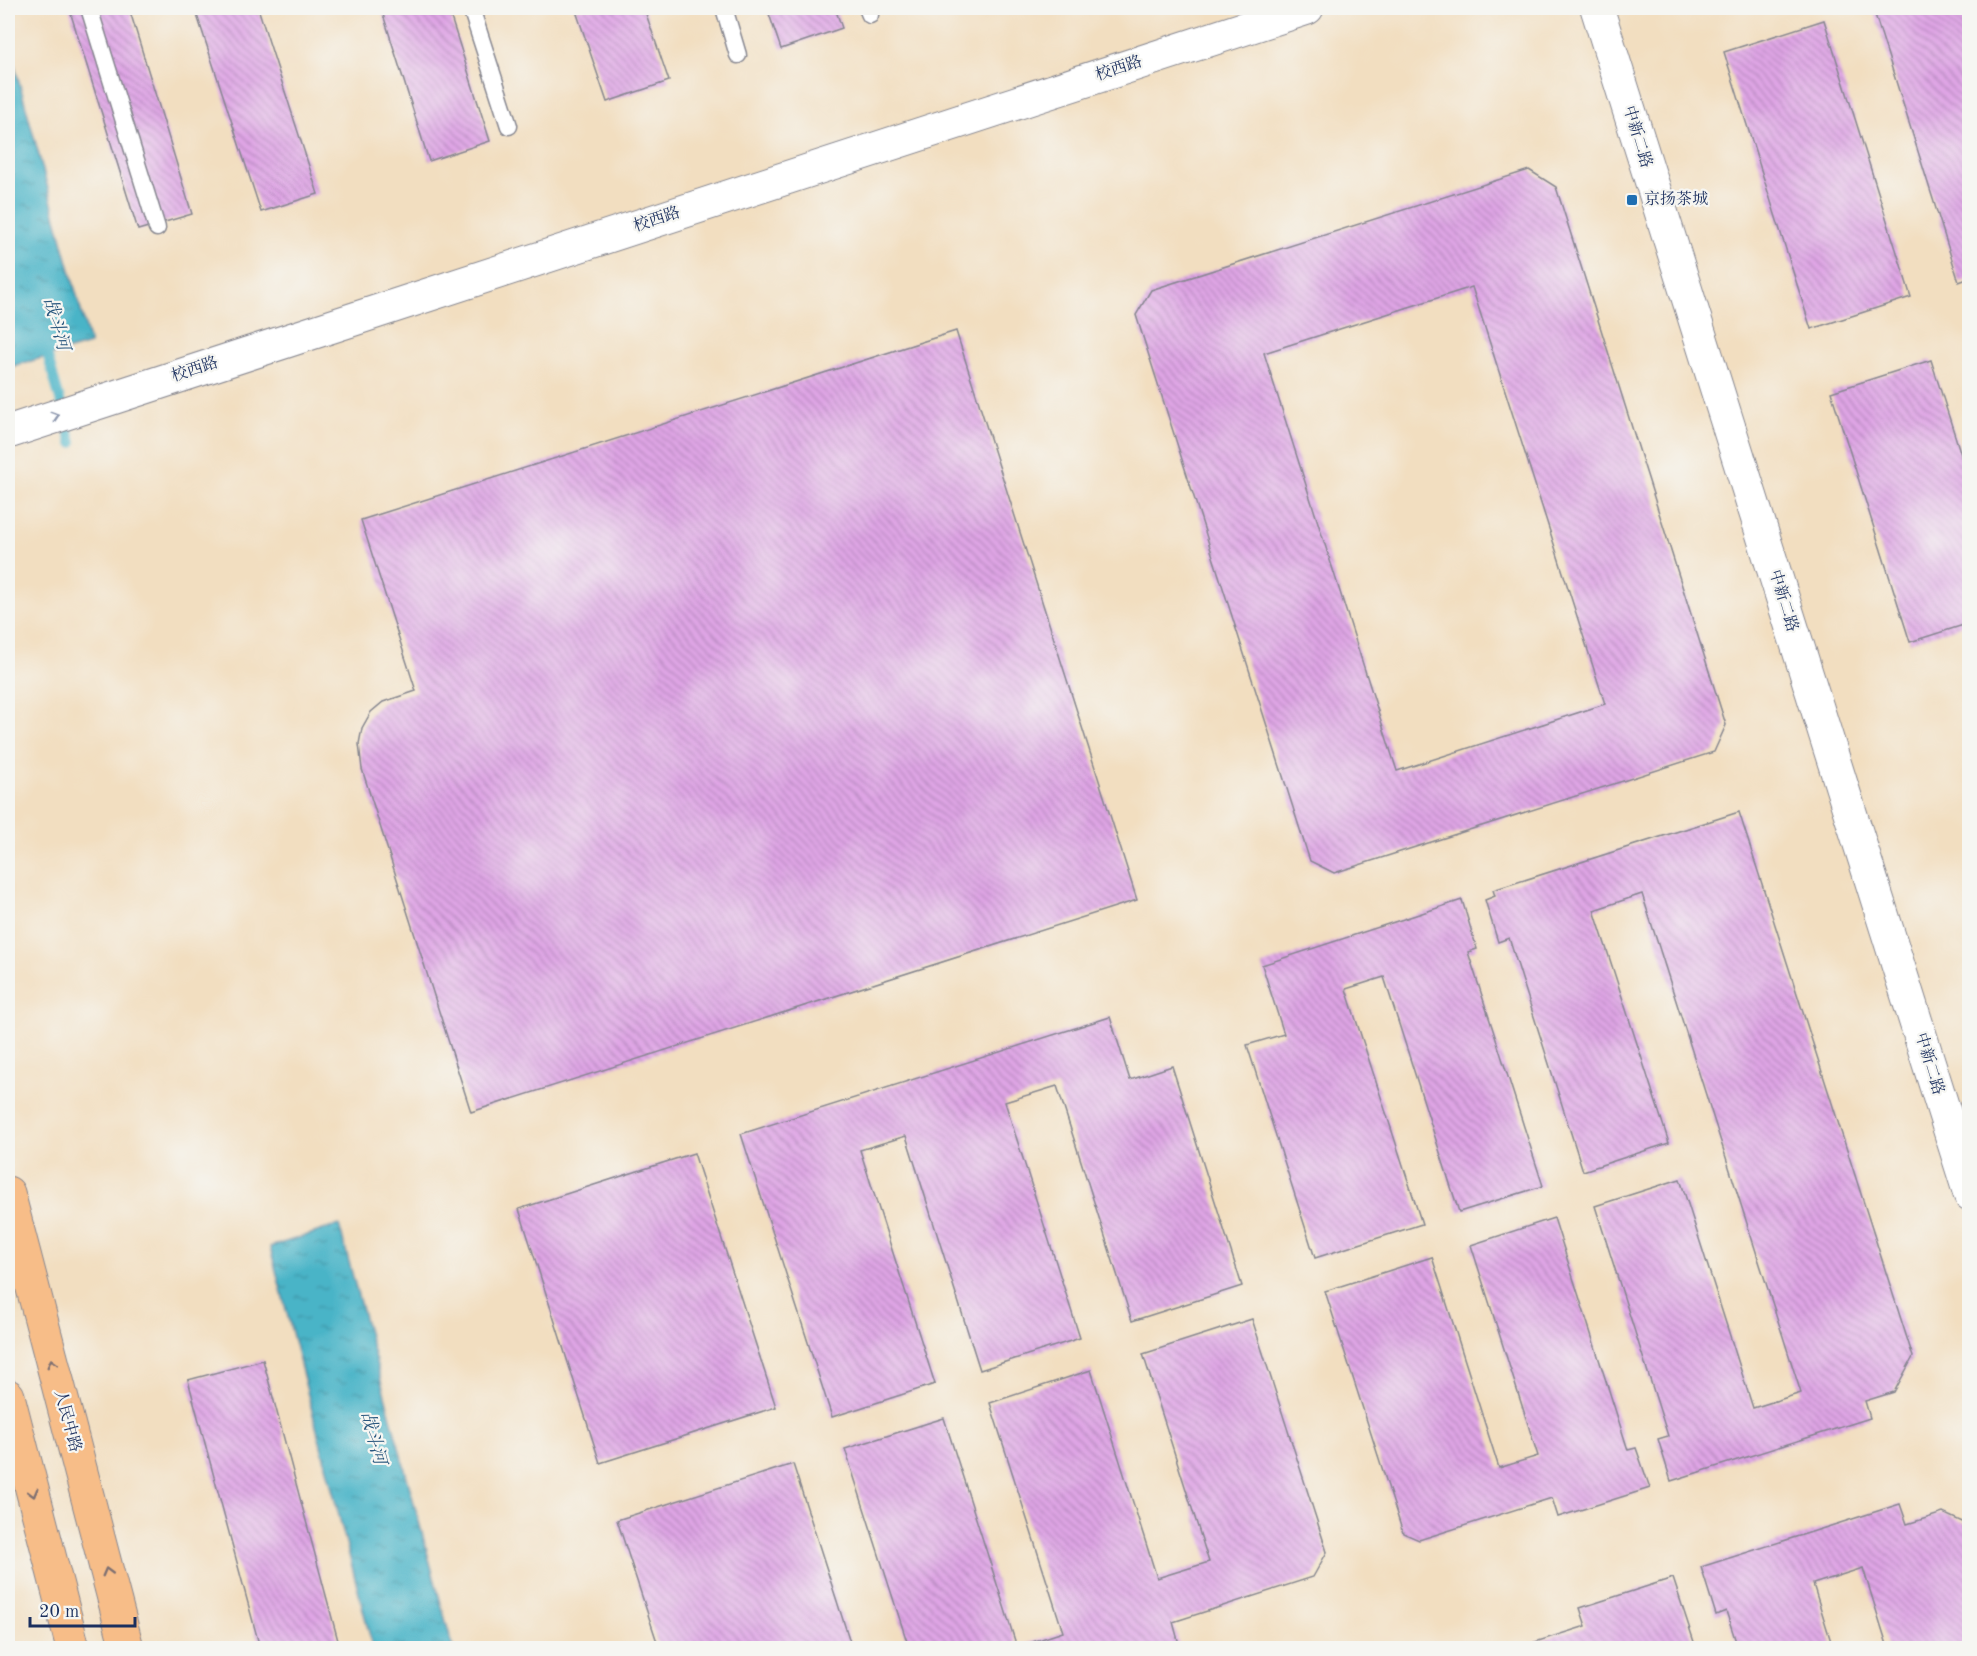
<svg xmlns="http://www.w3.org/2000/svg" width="1977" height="1656" viewBox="0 0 1977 1656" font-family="'Old Standard TT','Noto Serif SC',serif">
	<defs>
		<pattern id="water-ripples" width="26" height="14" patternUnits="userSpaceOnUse" patternTransform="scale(1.5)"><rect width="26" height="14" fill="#49b4c7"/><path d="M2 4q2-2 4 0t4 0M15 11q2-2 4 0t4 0" fill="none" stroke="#3c93a5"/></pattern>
		<pattern id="building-back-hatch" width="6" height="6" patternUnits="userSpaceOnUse" patternTransform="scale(1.5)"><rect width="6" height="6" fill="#dfa5e5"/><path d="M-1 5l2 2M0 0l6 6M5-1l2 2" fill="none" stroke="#b487bd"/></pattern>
	</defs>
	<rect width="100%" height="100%" fill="#f6f6f2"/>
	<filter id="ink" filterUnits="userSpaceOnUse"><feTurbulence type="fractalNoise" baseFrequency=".0167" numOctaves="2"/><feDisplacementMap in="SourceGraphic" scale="12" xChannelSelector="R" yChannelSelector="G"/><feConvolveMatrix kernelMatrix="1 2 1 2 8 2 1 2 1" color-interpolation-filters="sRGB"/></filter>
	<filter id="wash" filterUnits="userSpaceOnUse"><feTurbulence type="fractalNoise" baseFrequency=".008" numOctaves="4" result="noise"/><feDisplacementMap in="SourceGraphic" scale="24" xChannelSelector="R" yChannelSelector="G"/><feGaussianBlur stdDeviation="1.35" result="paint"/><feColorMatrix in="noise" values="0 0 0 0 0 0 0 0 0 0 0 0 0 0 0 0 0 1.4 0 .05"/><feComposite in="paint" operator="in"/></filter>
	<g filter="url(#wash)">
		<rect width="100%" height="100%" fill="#f2dec0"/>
		<g fill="url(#water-ripples)" stroke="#327292" stroke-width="1.5">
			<polygon points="8,41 90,344 10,367 8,361"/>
			<polygon points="339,1225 453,1648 373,1648 270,1247"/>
		</g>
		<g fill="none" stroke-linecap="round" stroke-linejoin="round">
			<polyline stroke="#49b4c7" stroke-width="10" points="44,343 72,443"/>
		</g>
		<g id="blocks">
			<g fill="url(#building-back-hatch)" fill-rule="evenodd">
				<polygon points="69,8 129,8 192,214 138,230"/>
				<polygon points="210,8 258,8 318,194 261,212 196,12"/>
				<polygon points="381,8 448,8 490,141 429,161"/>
				<polygon points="575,8 644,8 669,81 607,102"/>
				<polygon points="767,8 835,8 842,28 781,49"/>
				<polygon points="1873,8 1970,8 1970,278 1959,282"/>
				<polygon points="1824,20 1911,297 1811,329 1724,52"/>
				<path d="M1529 170 1556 187 1726 725 1714 752 1334 873 1310 861 1136 315 1151 290ZM1472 287 1605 704 1397 771 1264 353Z"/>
				<polygon points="956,331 1137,900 471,1112 362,769 359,744 362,728 371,712 383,702 416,691 361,520"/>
				<polygon points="1931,360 1970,483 1970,623 1910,642 1831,392"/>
				<polygon points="1739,812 1913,1357 1894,1392 1865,1401 1870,1418 1671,1481 1658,1439 1668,1436 1595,1206 1680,1179 1753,1408 1801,1393 1642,894 1594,910 1669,1143 1583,1171 1509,938 1498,942 1485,900 1495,896 1493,890"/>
				<polygon points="1462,900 1477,949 1468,952 1543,1186 1459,1212 1384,977 1346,989 1422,1224 1315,1258 1247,1045 1284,1034 1262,965"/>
				<polygon points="1110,1017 1130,1080 1172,1066 1242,1286 1132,1321 1057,1086 1005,1102 1080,1338 980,1370 906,1136 860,1150 935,1384 832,1417 741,1134"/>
				<polygon points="694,1153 776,1407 600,1463 519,1209"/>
				<polygon points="1554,1218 1628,1450 1636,1448 1650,1488 1558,1517 1552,1498 1419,1540 1403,1533 1325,1291 1432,1257 1499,1468 1538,1456 1471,1245"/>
				<polygon points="1252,1319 1327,1552 1313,1577 1173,1622 1179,1644 1165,1648 909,1648 845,1449 944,1418 1017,1647 1063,1632 990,1403 1091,1370 1157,1578 1209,1562 1143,1354"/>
				<polygon points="263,1360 340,1648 260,1648 188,1380"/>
				<polygon points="793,1464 852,1648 659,1648 617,1520"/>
				<polygon points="1900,1504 1907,1524 1943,1513 1969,1525 1970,1648 1888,1648 1863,1568 1813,1584 1833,1648 1738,1648 1726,1611 1716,1615 1701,1567"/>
				<polygon points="1673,1578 1696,1648 1516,1648 1586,1626 1580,1608"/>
			</g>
		</g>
	</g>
	<g filter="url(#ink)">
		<use href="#blocks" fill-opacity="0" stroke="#86868f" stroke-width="1.5"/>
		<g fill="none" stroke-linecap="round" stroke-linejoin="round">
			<defs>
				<g id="service">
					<polyline points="89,8 157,228"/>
					<polyline points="471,8 509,126"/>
					<polyline points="724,8 738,55"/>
					<polyline points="867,8 870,15"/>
				</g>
				<g id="tertiary">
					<polyline points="1597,8 1970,1194"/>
					<polyline points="8,432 1307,8"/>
				</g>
				<g id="primary">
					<polyline points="8,1193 127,1648"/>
					<polyline points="8,1396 73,1648"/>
				</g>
			</defs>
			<use href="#service" stroke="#86868f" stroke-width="19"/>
			<use href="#tertiary" stroke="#86868f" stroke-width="35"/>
			<use href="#primary" stroke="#86868f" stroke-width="35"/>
			<use href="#service" stroke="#fff" stroke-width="16"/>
			<use href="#tertiary" stroke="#fff" stroke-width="33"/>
			<use href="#primary" stroke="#f7bd88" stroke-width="33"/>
		</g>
		<defs><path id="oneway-chevron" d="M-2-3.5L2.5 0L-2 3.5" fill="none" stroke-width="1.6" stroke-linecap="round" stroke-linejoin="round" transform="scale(1.5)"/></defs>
		<use stroke="#8d97ae" href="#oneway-chevron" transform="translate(55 416) rotate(-18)"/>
		<g stroke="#7e6f71">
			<use href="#oneway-chevron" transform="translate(52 1363) rotate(-105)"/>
			<use href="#oneway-chevron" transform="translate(33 1493) rotate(75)"/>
			<use href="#oneway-chevron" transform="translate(107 1572) rotate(-105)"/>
		</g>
	</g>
	<rect fill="#1f6fb2" stroke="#f6f6f2" stroke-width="2" x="1626" y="194" width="12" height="12" rx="3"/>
	<g text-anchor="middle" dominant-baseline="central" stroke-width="4.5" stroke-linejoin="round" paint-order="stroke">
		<g font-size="16" fill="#1b2f5e" stroke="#f6f6f2">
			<text transform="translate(1119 69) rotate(-18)">校西路</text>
			<text transform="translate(1637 137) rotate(73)">中新二路</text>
			<text transform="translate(657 220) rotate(-18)">校西路</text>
			<text transform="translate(195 370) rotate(-18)">校西路</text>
			<text transform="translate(1783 601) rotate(73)">中新二路</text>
			<text transform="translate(1929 1064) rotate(73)">中新二路</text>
			<text transform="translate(67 1421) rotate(75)">人民中路</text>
		</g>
		<g font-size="16" fill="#1b2f5e" stroke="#f6f6f2" text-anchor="start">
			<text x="1644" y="200">京扬茶城</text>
		</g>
		<g font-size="18" font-style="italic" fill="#29577e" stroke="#f6f6f2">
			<text transform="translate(56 324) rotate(74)">战斗河</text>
			<text transform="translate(373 1438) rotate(75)">战斗河</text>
		</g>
	</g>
	<rect width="1977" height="1656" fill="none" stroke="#f6f6f2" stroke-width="30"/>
	<path d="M30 1617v9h105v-9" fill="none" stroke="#1b2f5e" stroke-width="3"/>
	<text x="39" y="1617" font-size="18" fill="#1b2f5e" stroke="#f6f6f2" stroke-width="4.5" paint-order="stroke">20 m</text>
</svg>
